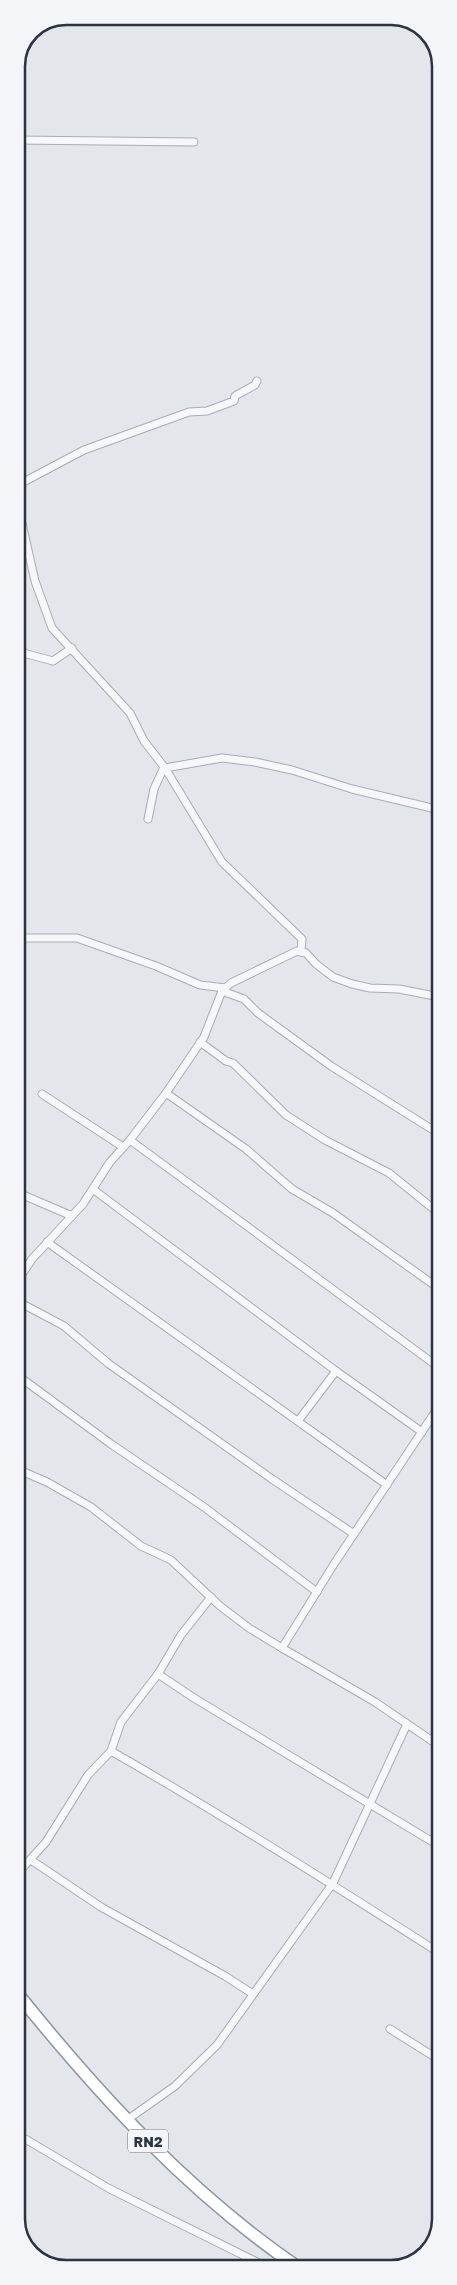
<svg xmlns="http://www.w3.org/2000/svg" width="457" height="2285" viewBox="0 0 457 2285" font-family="'Golos Text',sans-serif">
	<rect width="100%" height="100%" fill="#e3e6ea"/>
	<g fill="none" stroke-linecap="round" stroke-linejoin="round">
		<defs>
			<g id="minor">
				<polyline points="16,140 194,142"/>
				<polyline points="16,486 84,450 189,412 207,411 234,401 235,396 255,385 257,381"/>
				<polyline points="16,497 35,581 52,628 130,713 144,741 165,768 222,862 302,939 301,952"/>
				<polyline points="16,651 53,661 72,648"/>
				<polyline points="165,768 222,758 255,762 292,770 352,789 440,810"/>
				<polyline points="148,819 154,789 164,767"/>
				<polyline points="16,938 77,938 156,966 200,985 226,988"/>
				<polyline points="222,991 244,999 258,1013 331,1066 441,1135"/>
				<polyline points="200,1042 226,1061 233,1063 286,1115 325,1140 389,1173 441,1215"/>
				<polyline points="166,1093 246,1149 292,1189 333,1213 441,1290"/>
				<polyline points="42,1094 123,1147"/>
				<polyline points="431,1128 441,1122"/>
				<polyline points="130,1140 441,1369"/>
				<polyline points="94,1190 336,1371 422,1432"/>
				<polyline points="16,1192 72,1216"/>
				<polyline points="47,1242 387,1485"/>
				<polyline points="17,1282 32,1259 83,1204 110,1162 130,1140 166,1093 204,1037 222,991 231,983 297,951 306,953 316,964 333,977 352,984 370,988 399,989 440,997"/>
				<polyline points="17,1301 64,1326 109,1364 272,1479 354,1534"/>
				<polyline points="17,1375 111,1444 204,1507 317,1592"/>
				<polyline points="441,1403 334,1564 282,1648 375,1702 441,1747"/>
				<polyline points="298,1421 336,1371"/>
				<polyline points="17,1469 47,1482 91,1507 141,1546 171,1560 220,1606 249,1628 282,1648"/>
				<polyline points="158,1674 194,1698 441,1847"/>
				<path d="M111 1751C223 1815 332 1884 441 1954"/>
				<polyline points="31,1860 101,1907 225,1976 253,1994"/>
				<polyline points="17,1874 46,1842 88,1775 111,1751 121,1722 158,1674 181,1635 211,1597"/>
				<polyline points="390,2029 441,2061"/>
				<polyline points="127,2120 175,2086 217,2045 333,1883 407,1724"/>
				<polyline points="17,2134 108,2188 269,2268"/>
			</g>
			<path id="trunk" d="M17 1993C99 2095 190 2194 299 2268"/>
		</defs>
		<use href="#minor" stroke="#a8adb4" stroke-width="9"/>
		<use href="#trunk" stroke="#8c94a0" stroke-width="14"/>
		<use href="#minor" stroke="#f6f7f9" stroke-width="7"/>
		<use href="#trunk" stroke="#fff" stroke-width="11"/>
	</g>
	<g text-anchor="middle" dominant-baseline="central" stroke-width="4" stroke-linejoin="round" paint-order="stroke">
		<rect fill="#f3f5f8" stroke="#686e78" stroke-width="1" x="128" y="2129.5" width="40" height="23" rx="4"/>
		<g font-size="14" font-weight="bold" fill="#2c3441">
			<text x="148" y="2141">RN2</text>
		</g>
	</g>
	<path d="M0 0H457V2285H0ZM66 25H391A41 41 0 0 1 432 66V2219A41 41 0 0 1 391 2260H66A41 41 0 0 1 25 2219V66A41 41 0 0 1 66 25Z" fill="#f3f5f8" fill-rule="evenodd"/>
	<path fill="none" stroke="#2c3441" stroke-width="2.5" d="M66 25H391A41 41 0 0 1 432 66V2219A41 41 0 0 1 391 2260H66A41 41 0 0 1 25 2219V66A41 41 0 0 1 66 25Z"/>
</svg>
